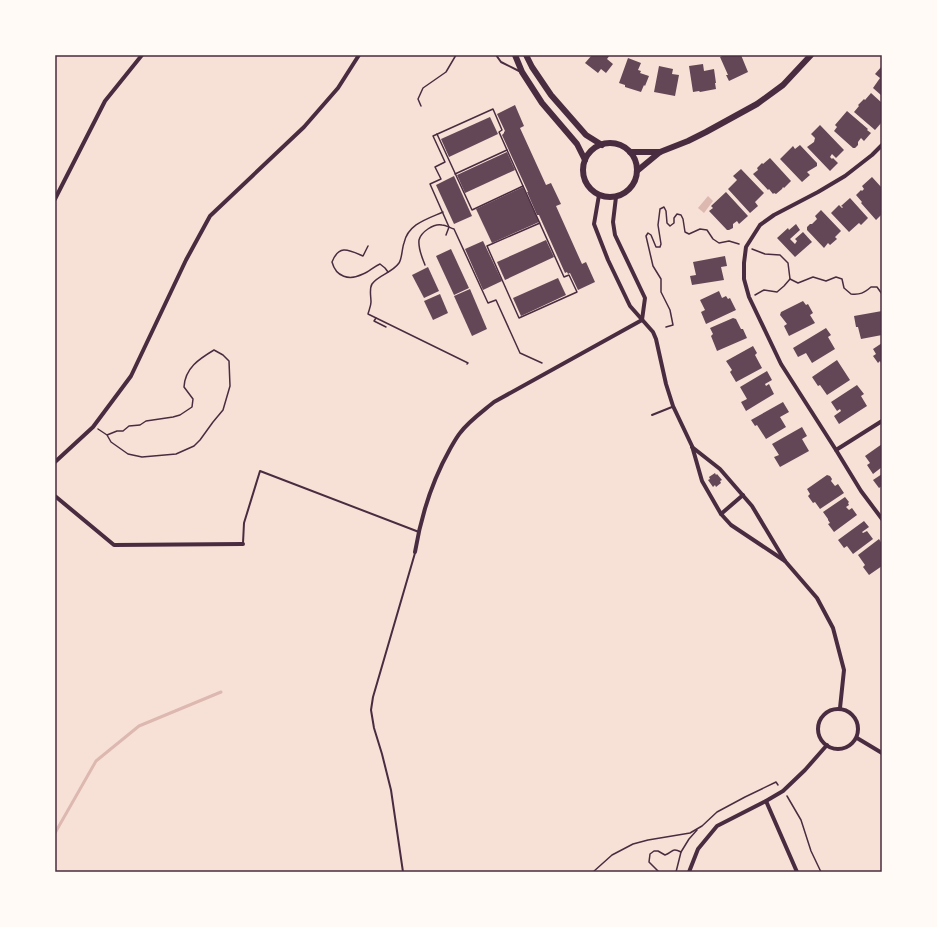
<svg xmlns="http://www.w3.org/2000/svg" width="937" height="927" viewBox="0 0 937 927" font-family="'Archivo Narrow',sans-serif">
	<rect width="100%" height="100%" fill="#f7e1d7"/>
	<polygon fill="#dcb8b0" points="708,196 713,201 704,213 698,208"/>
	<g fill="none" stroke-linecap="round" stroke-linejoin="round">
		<polyline stroke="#dcb8b0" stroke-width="3" points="55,833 96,761 139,726 221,692"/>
	</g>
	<g fill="#644757">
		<polygon points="592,55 610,55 607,59 613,64 606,73 601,69 598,73 585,63"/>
		<polygon points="724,55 734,55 734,56 741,55 748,72 729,81 726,75 728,75 720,57"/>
		<polygon points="628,58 641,63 638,70 641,71 640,73 649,76 645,86 644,85 641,92 625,87 625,85 619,83"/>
		<polygon points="703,64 704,71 714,69 716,83 715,83 716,89 700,92 699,91 693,92 689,66"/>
		<polygon points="659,66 673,69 672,74 679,75 675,96 654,92"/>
		<polygon points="882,66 882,96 873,88 880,78 875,74"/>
		<polygon points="871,93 882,103 882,122 875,130 854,112 859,106 858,105 864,99 865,100"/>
		<polygon points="515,105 524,126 520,128 546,185 551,183 561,204 556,206 582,264 586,262 595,282 578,290 570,273 568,274 567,272 565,273 539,215 537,215 527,192 528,192 502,135 504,133 504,132 505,131 497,114"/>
		<polygon points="847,111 868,129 867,130 871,133 864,141 861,138 858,142 858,145 855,148 853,148 834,131 837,127 835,125"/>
		<polygon points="490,117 498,134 449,157 441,139"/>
		<polygon points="820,125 844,150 836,158 832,154 830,157 832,159 833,158 838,163 830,171 807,147 814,142 815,138 811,134"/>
		<polygon points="800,145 817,163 817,166 807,172 810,175 802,182 780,159 793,146 795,149"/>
		<polygon points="507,152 515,170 465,193 457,175"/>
		<polygon points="770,158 791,181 784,188 783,187 782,189 776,194 774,193 773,194 769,189 768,190 753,174 758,170 757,168 762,163 763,164"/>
		<polygon points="741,169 764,193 755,202 758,206 750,213 728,189 737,180 733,176"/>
		<polygon points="454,176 472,216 454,224 436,185"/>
		<polygon points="872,177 882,188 882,214 876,220 861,203 862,202 856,195 861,190 862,191 864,189 862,186"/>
		<polygon points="523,187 539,222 492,243 476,209"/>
		<polygon points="726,192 748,216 739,224 737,221 733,224 733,228 729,230 727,230 709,211 713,208 711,206"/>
		<polygon points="850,198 868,218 861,225 859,223 849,232 831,213 839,205 842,208 843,207 841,206"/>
		<polygon points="821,210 841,231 835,237 837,239 830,245 828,243 824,248 807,230 807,227 810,224 812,224 817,219 815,216"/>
		<polygon points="796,224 800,230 790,239 795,244 797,241 795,239 803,232 812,242 795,257 777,238 788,228 789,230"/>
		<polygon points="546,240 554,257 505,280 497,262"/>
		<polygon points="483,241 502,281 483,290 465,249"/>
		<polygon points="451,249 469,288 454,295 436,256"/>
		<polygon points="725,256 727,266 721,267 724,280 692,285 690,276 696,275 693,262"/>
		<polygon points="428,267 439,291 424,298 412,275"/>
		<polygon points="558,278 566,295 521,316 513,298"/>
		<polygon points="470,289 487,329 472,336 454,296"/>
		<polygon points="719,291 722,298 726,296 728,299 730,298 736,310 706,324 701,312 705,310 700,300"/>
		<polygon points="440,294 448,313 433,320 424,301"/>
		<polygon points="803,301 806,305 808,304 813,313 810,315 815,323 789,336 784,326 787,324 780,315 781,312"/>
		<polygon points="882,311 882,335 861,339 858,327 856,327 854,316"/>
		<polygon points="733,318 736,319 741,329 743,329 747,338 717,351 711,336 713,334 710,328"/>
		<polygon points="826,328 831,335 828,337 835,349 812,363 806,353 798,357 793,348"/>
		<polygon points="882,343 882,365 880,361 878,363 873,356 876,354 873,349"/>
		<polygon points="753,346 757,353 755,355 762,368 736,382 730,372 732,370 726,361"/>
		<polygon points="837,360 850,380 827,395 820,385 818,386 812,377"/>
		<polygon points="767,371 772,380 765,384 766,386 769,384 774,394 746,411 741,402 747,399 740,387"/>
		<polygon points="857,385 864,394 861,396 867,406 839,424 834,416 841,411 840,409 837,411 831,402"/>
		<polygon points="783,402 789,412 780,417 786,427 766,439 757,425 755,426 751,420"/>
		<polygon points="802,427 807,436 802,439 809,451 780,467 774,457 779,455 772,444"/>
		<polygon points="882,444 882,467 873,474 867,465 870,463 865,456"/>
		<polygon points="715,473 716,475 717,474 722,480 720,481 721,483 716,487 715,485 713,487 708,480 710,479 709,477"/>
		<polygon points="882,474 882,486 879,488 873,480"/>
		<polygon points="827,475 830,476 832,479 831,481 835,486 838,484 844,493 820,509 815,502 813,503 808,496 810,494 807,489"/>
		<polygon points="845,497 849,502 848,503 849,505 846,507 849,510 852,508 857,515 834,532 828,524 830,523 828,520 828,519 823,512"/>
		<polygon points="864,521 869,527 862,532 863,533 867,531 873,539 853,554 847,546 844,548 838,540"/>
		<polygon points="879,539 882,544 882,566 869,575 863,567 865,565 858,555"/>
	</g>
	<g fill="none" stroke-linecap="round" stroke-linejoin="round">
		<g stroke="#4a2c40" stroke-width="1.5">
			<polyline points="421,106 418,99 423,88 446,72 456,55"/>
			<polyline points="437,134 472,210 523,186 507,150"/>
			<polyline points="523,186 564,277 569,275 577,292 519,318 487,246 540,223"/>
			<path d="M443 212C427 219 408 224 404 243 402 248 402 259 399 263 392 273 378 275 372 284 369 289 371 296 371 302 371 306 369 310 368 314L468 363 467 364"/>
			<polyline points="446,235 449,227 430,184 441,179 435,167 445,162 433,136 493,109 502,130 499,132 507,150 455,174"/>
			<path d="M368 246 363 256C349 250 339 244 332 262 336 277 349 281 363 274 369 272 373 267 380 264L385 268 388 272"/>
			<polyline points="752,249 765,254 780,255 788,263 790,279 784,286 777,292 764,290 755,295"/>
			<path d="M425 265C422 257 418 249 419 240 421 232 434 223 442 225 446 225 450 228 454 229L488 303 496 300 520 353 542 363"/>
			<path d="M790 279 798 283 813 277 826 281 836 277 842 279 844 288 851 294C860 295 864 293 871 287H877L882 294"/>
			<polyline points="376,318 374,321 386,327"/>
			<polyline points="666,327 673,325 670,310 661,292 661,279 653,266 646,236 648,233 651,235 656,247 660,247 661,244 658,225 660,209 664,207 666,211 667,223 670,226 674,223 674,218 677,214 681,215 683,219 685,232 689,234 700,229 707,230 713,239 719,243 729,241 739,244"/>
			<path d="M98 429 107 435 111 442 128 454 142 457 176 454 194 446 200 440 213 422 223 410 230 386 229 361 223 355 214 350C199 359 185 368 184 387L193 399 192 407 180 415 173 417 146 421 140 425 129 426 123 431H117L107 435"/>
			<polyline points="787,796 801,820 811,851 821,872"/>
			<polyline points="593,872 612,855 633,844 648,840 690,833 702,826 717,812 745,797 776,782 778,785"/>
			<path d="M659 872 649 862 650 854 654 851H658L665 855C673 852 672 847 681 852"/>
			<polyline points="676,872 681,852 689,839 697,830"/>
		</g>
		<g stroke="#4a2c40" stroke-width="2">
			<polyline points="496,55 501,62 519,71"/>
			<polyline points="652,415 672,407"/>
			<polyline points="243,543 244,523 260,471 419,532"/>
			<polyline points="403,872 391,790 382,754 374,728 371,710 373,697 415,553"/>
		</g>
		<g stroke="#4a2c40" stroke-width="4">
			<polyline points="882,145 872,155 845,176 818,192 774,215 760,225 746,247 744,263 744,279 749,297 781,364 836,450 861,491 882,519"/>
			<polyline points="599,195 594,224 608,260 630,306 653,332 656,339 666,384 673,406 692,446 702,481 721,514 731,525 785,561"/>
			<polyline points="616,197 613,222 615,235 645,298 642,320"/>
			<polyline points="55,199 105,101 142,55"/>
			<polyline points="692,447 720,469 752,506 785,561 817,598 833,628 844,670 840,708"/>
			<polyline points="836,450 882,421"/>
			<polyline points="55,462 93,427 131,376 186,260 210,216 304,127 338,88 359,55"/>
			<polyline points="55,496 114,545 243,544"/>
			<polyline points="721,514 743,495"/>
			<path d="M415 552C421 516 432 481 450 449 453 444 456 438 460 433 469 421 482 412 494 402L642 320"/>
			<circle cx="838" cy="729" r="20"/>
			<polyline points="857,738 882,753"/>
			<polyline points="766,801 797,872"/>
			<polyline points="689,872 698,849 717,826 766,801 783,791 805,770 827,745"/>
		</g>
		<g stroke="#4a2c40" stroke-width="6">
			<polyline points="515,55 522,72 542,103 577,144 585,160"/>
			<polyline points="526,55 532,67 551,95 586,135 602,145"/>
			<circle cx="610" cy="170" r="27"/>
			<polyline points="630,152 660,152"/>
			<polyline points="637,171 660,152 688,141 706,132 757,104 783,85 811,55"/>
		</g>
	</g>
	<rect width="937" height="927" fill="none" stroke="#fffaf5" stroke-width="112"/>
	<rect x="56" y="56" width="825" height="815" fill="none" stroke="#4a2c40" stroke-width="1.5"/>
</svg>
